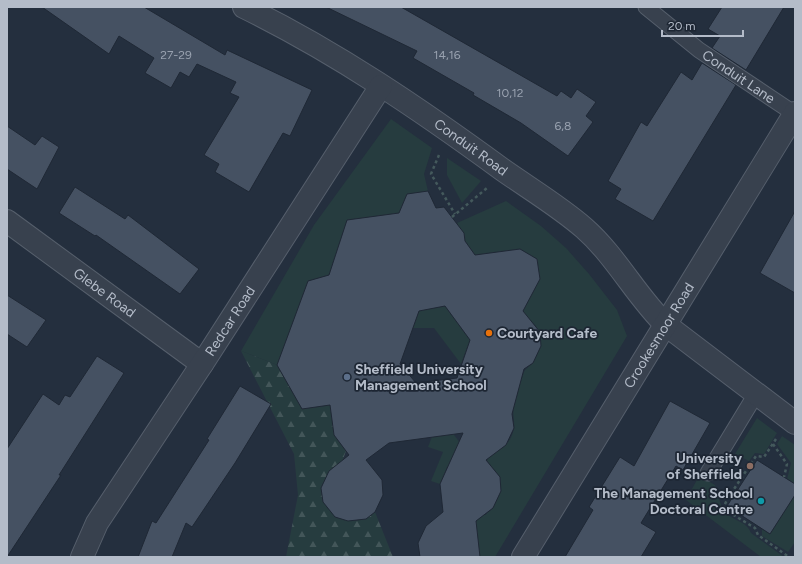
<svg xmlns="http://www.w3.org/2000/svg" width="802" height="564" viewBox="0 0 802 564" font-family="Figtree,sans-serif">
	<defs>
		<pattern id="forest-firs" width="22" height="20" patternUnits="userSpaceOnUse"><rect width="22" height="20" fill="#263c3f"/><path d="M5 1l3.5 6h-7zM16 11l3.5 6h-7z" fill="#435659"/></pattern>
	</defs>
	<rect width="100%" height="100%" fill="#242f3e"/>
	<g fill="#263c3f">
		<polygon points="391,119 432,148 424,174 428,191 407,194 399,213 347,220 329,275 308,281 277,365 241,351 314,225"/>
		<polygon points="447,158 481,181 462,203 447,175"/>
		<path d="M506 201 541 226 566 248 589 274 617 310 627 336 495 557H476C481 546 479 537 471 527L475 516 485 515 493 508 501 491 500 477 487 461 490 453C502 451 512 441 514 428 515 421 512 415 514 407 517 395 520 383 524 372 526 367 532 366 534 361 552 328 529 314 499 308L527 304 539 279 537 259 520 249 475 255 465 241 457 223Z"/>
		<polygon points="445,306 470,340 461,364 434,328 413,328 419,311"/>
		<polygon points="440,416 452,421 454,435 464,448 457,460 447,467 440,484 431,481 443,452 428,447"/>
		<polygon points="757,418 777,433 764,454 755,453 749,461 735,454"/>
		<polygon points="782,436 795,445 795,484 787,479 791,463 777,444"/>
		<path d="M699 476 715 485C718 493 720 506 725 512 733 521 747 521 751 533L784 557H761L686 500Z"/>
		<polygon points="795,495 795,542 788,552 762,536 762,529 770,534"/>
	</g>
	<path fill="url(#forest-firs)" d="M241 351 277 365 302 409 340 404C330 427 331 431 346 451L342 462 329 471 335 517C351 523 361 522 375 512L393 557H286L298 495 294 454Z"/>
	<g fill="#455162" stroke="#1f2835" fill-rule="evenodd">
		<polygon points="42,7 144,7 225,55 227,50 312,90 290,136 283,133 249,192 215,172 219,164 204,155 239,97 230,93 236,82 197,64 189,77 180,72 171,88 145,73 154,58 119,36 109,54"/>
		<polygon points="326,7 401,7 557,96 561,91 571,98 577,89 596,102 586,116 593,122 568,156 521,123 473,95 474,93 413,58 417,51"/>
		<polygon points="722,7 784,7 746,70 712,48 720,36 708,29"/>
		<polygon points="702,63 736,85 653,221 615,199 621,189 608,181 641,122 647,126 681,72 692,80"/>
		<polygon points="7,126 35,145 42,136 59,147 37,189 7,169"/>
		<polygon points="75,187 125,219 128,215 199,269 180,294 96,235 95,236 59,213"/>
		<path d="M428 191 436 208 444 207 464 233 465 241 475 255 520 249 537 259 540 279 523 311 540 332 541 346 533 363 524 369 512 414 514 428 506 445 486 460 500 477 501 491 493 508 476 521 480 557H420L418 543 426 526 443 512 440 484 463 433 389 443 366 460 382 480 383 495 375 512 366 519 348 521 335 517 323 502 321 488 329 471 349 455 334 435 330 405 302 409 277 365 308 281 329 275 347 220 399 213 407 194ZM445 306 470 340 457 378 416 383 400 364 419 311Z"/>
		<polygon points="795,211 795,293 760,273"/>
		<polygon points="7,295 46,320 27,347 7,334"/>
		<polygon points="97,356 124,373 59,475 61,475 7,557 7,449 43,394 59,405 65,395 70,397"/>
		<polygon points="240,386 271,404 235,463 192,527 186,523 172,557 138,557 152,521 156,523 209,440 207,439"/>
		<polygon points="670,401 710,423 683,470 676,466 641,523 656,532 641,557 565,557 593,510 589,507 620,457 634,466"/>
		<polygon points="757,460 795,484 795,495 770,534 727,506"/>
	</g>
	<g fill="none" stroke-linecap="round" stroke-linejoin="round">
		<defs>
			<g id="service">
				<path id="s1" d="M646 7 699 50 795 114"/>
				<polyline points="708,473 756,394"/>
			</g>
			<g id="minor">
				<path id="s2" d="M244 7C336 52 421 110 503 170 530 189 560 207 584 228 616 256 636 296 666 325L795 423"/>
				<path id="s3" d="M7 221 202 364"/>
				<path id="s4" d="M82 557 97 523 206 358 381 86"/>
			</g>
			<g id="tertiary">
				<path id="s5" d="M523 557 795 113"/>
			</g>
		</defs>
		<use href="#service" stroke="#565f6c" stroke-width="17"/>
		<use href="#minor" stroke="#565f6c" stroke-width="24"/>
		<use href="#tertiary" stroke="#565f6c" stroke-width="24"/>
		<g stroke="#44595c" stroke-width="2.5" stroke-dasharray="3 3" stroke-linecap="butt">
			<polyline points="439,155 431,174 455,214"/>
			<polyline points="452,217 487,188"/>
			<polyline points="776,439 764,457 756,456 728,498 724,506 727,511 755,528 758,535 789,557"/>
			<polyline points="773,444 787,464 784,477"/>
		</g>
		<use href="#service" stroke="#38414e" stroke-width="15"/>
		<use href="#minor" stroke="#38414e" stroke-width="22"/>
		<use href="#tertiary" stroke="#38414e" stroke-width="22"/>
	</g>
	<circle fill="#e8710a" stroke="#1d2633" stroke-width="1.5" cx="489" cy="333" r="4"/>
	<circle fill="#5c6f8a" stroke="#1d2633" stroke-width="1.5" cx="347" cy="377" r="4"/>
	<circle fill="#8d6e63" stroke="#1d2633" stroke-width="1.5" cx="750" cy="466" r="4"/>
	<circle fill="#0f9aa8" stroke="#1d2633" stroke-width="1.5" cx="761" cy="501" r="4"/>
	<g text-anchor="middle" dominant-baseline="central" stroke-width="3.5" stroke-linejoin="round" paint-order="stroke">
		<g font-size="12" fill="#98a1af">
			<text x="176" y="55">27-29</text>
			<text x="447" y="55">14,16</text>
			<text x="510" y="93">10,12</text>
			<text x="563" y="126">6,8</text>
		</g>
		<g font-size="14" fill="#b4bcc9" stroke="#1d2633">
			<text stroke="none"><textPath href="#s1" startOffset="116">Conduit Lane</textPath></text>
			<text stroke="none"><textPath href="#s2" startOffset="267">Conduit Road</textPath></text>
			<text stroke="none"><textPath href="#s3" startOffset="121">Glebe Road</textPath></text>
			<text stroke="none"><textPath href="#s4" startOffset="279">Redcar Road</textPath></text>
			<text stroke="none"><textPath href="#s5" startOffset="260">Crookesmoor Road</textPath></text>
		</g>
		<g font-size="14" font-weight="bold" fill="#b4bcc9" stroke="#1d2633" text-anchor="start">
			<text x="497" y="333">Courtyard Cafe</text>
			<text x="355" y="369">Sheffield University<tspan x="355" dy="16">Management School</tspan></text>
			<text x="742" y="458" text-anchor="end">University<tspan x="742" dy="16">of Sheffield</tspan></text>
			<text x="753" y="493" text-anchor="end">The Management School<tspan x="753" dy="16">Doctoral Centre</tspan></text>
		</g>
	</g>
	<rect width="802" height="564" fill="none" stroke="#b4bcc9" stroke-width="16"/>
	<path d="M662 30v6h81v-6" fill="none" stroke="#b4bcc9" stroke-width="2"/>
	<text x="668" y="30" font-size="12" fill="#b4bcc9" stroke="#1d2633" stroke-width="3" paint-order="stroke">20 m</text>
</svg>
